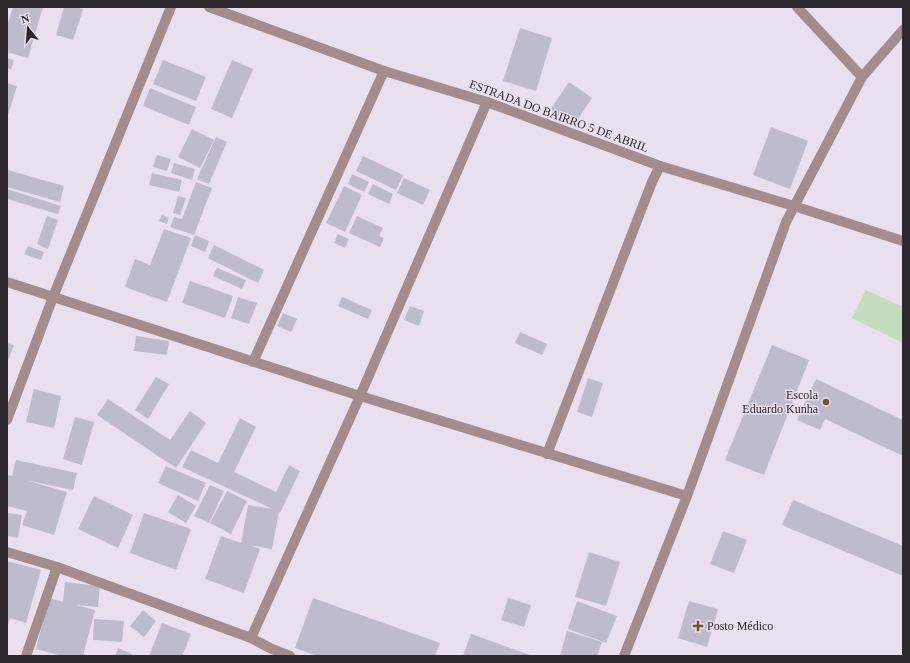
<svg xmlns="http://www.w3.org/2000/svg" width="910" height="663" viewBox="0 0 910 663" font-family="Georgia,serif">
	<rect width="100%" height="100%" fill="#e9dfee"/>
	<polygon fill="#c3dcbc" points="866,290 903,307 903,343 852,318"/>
	<g fill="#bebccc">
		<polygon points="13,7 43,7 28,58 7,52 7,26"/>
		<polygon points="64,7 76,7 83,9 73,40 56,35"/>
		<polygon points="520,28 552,38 536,91 503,81"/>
		<polygon points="7,58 14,60 11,70 7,68"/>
		<polygon points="163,60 206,77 196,101 153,84"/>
		<polygon points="232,60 253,69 232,118 211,109"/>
		<polygon points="569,82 592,98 574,125 550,110"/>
		<polygon points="7,83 17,86 7,118"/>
		<polygon points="150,88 196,107 189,125 143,106"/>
		<polygon points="771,127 808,141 790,189 753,175"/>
		<polygon points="192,129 214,140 200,168 178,157"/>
		<polygon points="216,137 227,142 209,184 197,179"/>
		<polygon points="157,155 171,159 167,171 153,167"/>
		<polygon points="363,156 403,175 396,190 356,171"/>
		<polygon points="174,163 195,169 192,180 171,173"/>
		<polygon points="8,170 64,186 60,202 7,187"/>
		<polygon points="152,173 182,180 179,192 149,185"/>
		<polygon points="352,174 369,182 364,192 348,184"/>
		<polygon points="404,178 430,190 423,205 397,193"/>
		<polygon points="196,182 212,188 194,235 170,227 174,217 182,219"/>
		<polygon points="373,184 393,194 389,204 368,194"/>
		<polygon points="344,186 362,195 345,232 326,223"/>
		<polygon points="7,189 61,206 58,214 7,199"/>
		<polygon points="178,196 186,198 180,215 173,213"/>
		<polygon points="162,215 169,218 167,224 159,221"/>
		<polygon points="47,216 58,220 48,249 37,244"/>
		<polygon points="357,216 383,228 379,236 384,238 380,247 349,233"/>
		<polygon points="164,229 191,238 167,302 125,287 135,259 150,265"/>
		<polygon points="338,234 349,239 345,248 334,243"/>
		<polygon points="195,235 209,241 205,252 191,246"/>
		<polygon points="214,245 264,270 258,283 208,258"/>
		<polygon points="28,246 44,252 41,260 24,254"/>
		<polygon points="217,268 246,280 242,289 213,276"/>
		<polygon points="190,281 233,296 225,318 182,303"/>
		<polygon points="238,297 257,303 249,324 231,318"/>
		<polygon points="342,297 372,310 368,319 338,306"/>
		<polygon points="410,306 424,311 419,326 404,320"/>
		<polygon points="283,313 297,319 291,332 277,326"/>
		<polygon points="520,332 547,344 542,355 515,343"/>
		<polygon points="136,336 169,341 167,355 134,351"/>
		<polygon points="7,343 14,345 7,363"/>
		<polygon points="772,345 809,360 764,475 725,460"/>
		<polygon points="156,377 169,384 148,419 135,410"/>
		<polygon points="588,378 603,383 592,417 577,412"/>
		<polygon points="816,379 903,420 903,456 825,419 820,430 797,420"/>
		<polygon points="34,389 61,396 54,428 26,422"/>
		<polygon points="108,399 170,440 190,411 206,423 176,468 97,415"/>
		<polygon points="75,417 94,422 82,465 63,459"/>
		<polygon points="240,418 256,427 234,472 276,492 289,465 300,471 280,513 279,512 272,549 249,545 260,549 244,593 205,579 221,536 241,543 248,505 273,509 182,467 191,450 218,463"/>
		<polygon points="16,460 77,473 73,490 25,480 67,492 54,535 22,525 27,511 7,506 7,475 12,476"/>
		<polygon points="166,466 206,483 198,501 158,483"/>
		<polygon points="210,485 224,491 209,523 194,516"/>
		<polygon points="227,491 247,501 231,534 210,523"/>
		<polygon points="178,495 196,506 186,523 168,512"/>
		<polygon points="94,496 133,515 118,548 78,529"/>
		<polygon points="793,500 903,546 903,576 782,525"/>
		<polygon points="7,513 22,515 18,538 7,536"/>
		<polygon points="144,513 191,529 176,570 130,553"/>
		<polygon points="723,531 747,540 734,573 710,564"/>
		<polygon points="589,552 620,562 606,606 575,597"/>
		<polygon points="7,561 41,570 26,623 10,618 7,628"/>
		<polygon points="65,582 100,586 98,607 76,605 95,610 83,656 62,656 36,649 49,598 63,602"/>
		<polygon points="313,598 440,643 435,656 317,656 295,648"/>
		<polygon points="508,598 531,605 524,627 501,620"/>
		<polygon points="577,601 617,616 606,643 568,629"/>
		<polygon points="689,601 718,609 707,647 678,638"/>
		<polygon points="143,610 156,621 144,637 130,626"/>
		<polygon points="94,619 124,621 122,642 93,640"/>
		<polygon points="162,623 191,634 182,656 149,656"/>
		<polygon points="567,631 602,642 597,656 560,656"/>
		<polygon points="471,634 533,656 463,656"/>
		<polygon points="118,648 132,654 131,656 115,656"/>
	</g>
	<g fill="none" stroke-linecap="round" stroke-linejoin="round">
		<g stroke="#a38c8d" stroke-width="10">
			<polyline points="209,7 384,71 487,102 660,166 794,206 903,241"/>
			<polyline points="862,77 903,30"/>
			<polyline points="7,282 360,396 687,496"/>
			<polyline points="253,362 384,71"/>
			<polyline points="7,420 53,297 171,7"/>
			<polyline points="547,454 652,182 660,166"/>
			<polyline points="7,552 57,567 251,638 272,649 290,656"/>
			<polyline points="251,638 360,396 487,102"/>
			<polyline points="26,656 57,567"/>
			<polyline points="624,656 687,496 786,222 862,77 797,7"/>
		</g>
	</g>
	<g fill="#74552a" stroke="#e9dfee" stroke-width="1.5">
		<circle cx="826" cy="402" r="4"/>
		<path d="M696 620h4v4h4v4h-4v4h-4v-4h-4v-4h4z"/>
	</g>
	<g text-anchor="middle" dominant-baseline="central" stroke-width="3" stroke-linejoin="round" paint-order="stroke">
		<g font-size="12" fill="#2c282e" stroke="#e9dfee">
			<text transform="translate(559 116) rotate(20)">ESTRADA DO BAIRRO 5 DE ABRIL</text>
		</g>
		<g font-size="12" fill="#2c282e" stroke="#e9dfee" text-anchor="end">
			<text x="818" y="395">Escola<tspan x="818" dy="14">Eduardo Kunha</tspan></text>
			<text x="707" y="626" text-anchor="start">Posto Médico</text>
		</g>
	</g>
	<rect width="910" height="663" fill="none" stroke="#2c282e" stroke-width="16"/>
	<g transform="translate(28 28) rotate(343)" stroke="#e9dfee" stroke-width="3" paint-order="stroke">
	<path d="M0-3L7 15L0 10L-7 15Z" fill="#2c282e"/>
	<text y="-6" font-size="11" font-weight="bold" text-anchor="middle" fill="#2c282e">N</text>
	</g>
</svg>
